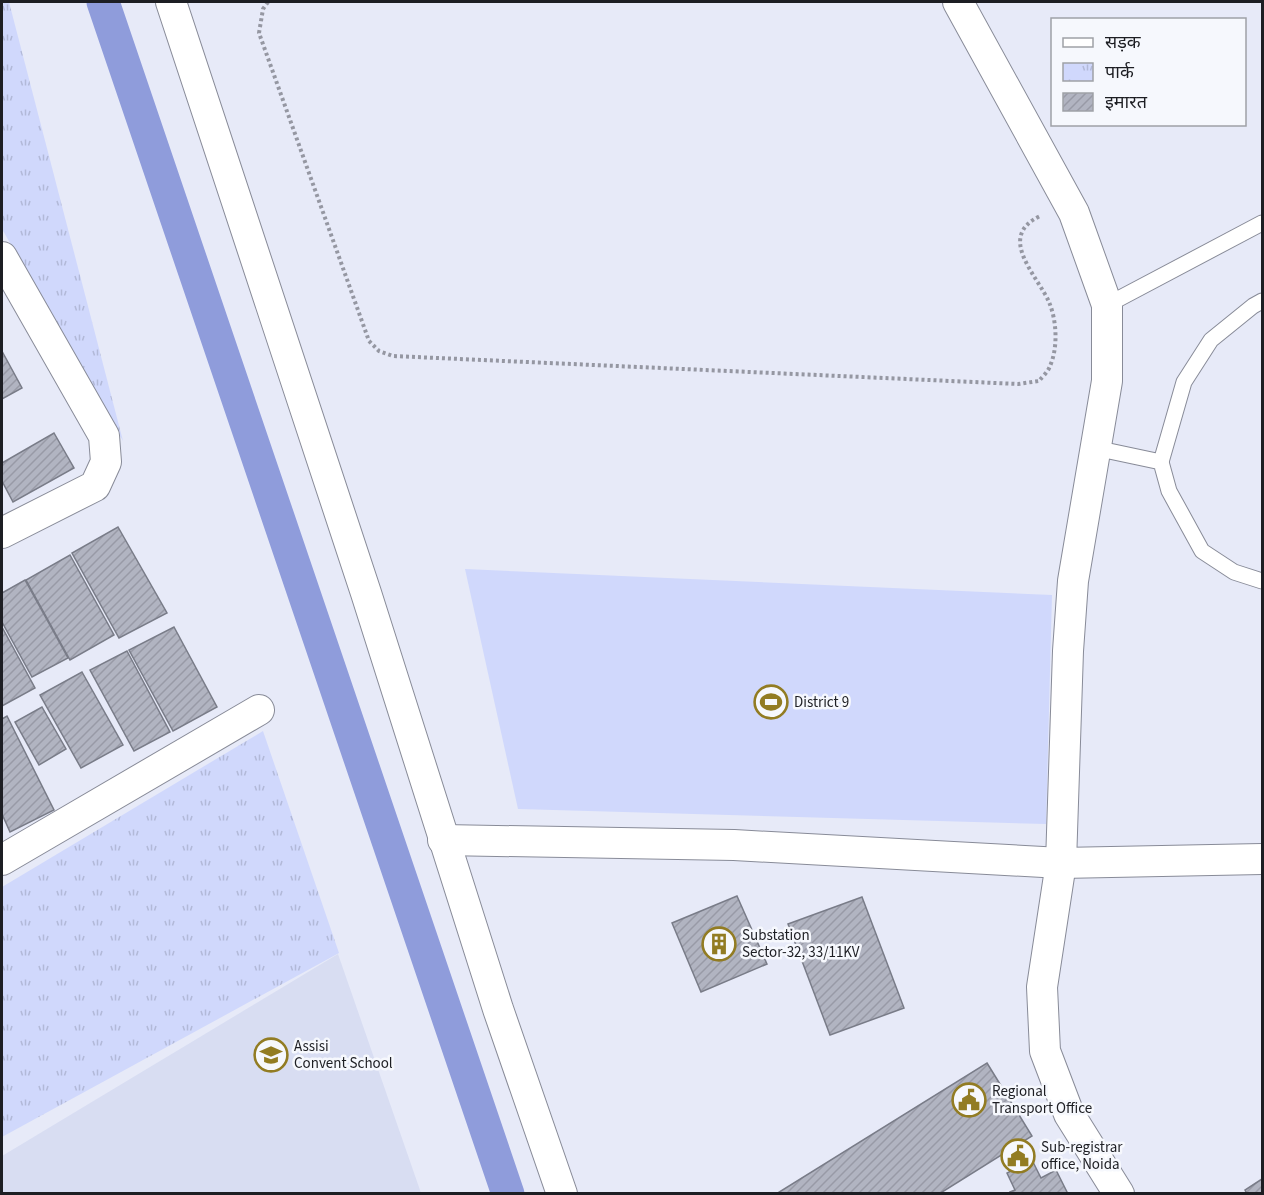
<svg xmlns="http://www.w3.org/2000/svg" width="1264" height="1195" viewBox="0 0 1264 1195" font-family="'Source Sans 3','Noto Sans Devanagari',sans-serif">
	<defs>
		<pattern id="park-tufts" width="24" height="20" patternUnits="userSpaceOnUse" patternTransform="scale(1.5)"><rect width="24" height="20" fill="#d0d8fc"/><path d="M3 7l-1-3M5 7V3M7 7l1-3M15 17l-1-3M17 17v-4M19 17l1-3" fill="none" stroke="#b2b9d8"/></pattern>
		<pattern id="building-hatch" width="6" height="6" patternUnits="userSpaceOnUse" patternTransform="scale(1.5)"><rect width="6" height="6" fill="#b1b4c1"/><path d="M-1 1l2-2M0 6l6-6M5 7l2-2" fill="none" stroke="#989aa6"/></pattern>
	</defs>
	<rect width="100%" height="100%" fill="#e7eaf8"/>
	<polygon fill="#d8ddf2" points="338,954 421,1193 2,1193 2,1156"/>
	<polygon fill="#d0d8fc" points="465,569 1052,595 1046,824 518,809"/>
	<g fill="url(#park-tufts)">
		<polygon points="2,2 9,2 123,441 2,229"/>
		<polygon points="263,731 339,953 2,1137 2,887"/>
	</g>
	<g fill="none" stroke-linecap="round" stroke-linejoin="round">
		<polyline stroke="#8f9cdb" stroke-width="33" points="103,2 508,1194"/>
	</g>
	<g fill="url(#building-hatch)" stroke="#797c88" stroke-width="1.5">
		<polygon points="3,353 22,388 2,399 2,354"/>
		<polygon points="54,433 74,468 13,502 2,481 2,463"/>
		<polygon points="118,527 167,613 119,638 72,553"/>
		<polygon points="70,555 114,635 70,660 26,580"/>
		<polygon points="25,580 68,658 32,677 2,622 2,593"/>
		<polygon points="2,627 35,688 2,706"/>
		<polygon points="174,627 217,707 173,731 129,650"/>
		<polygon points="127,651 170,732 134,751 90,670"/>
		<polygon points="82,672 123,745 81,768 40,695"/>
		<polygon points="42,707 66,749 39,765 15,722"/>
		<polygon points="7,716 54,810 10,832 2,814 2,719"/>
		<polygon points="737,896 767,964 701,992 672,923"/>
		<polygon points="862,897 904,1008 830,1035 788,924"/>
		<polygon points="987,1063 1032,1136 939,1194 776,1194"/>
		<polygon points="1032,1160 1041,1178 1056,1170 1068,1194 1011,1194 1010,1192 1015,1190 1007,1173"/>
		<polygon points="1262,1179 1262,1194 1247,1194 1245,1190"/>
	</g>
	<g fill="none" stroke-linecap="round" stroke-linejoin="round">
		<defs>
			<g id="lane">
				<polyline points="1107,305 1262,223"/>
				<polyline points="1095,448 1161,462 1169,491 1202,551 1234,572 1262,581"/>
				<polyline points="1161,462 1184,382 1211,340 1253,306 1262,301"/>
			</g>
			<g id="street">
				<polyline points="171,2 366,593 498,1009 562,1194"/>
				<polyline points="958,2 1074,213 1107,305 1107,381 1073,581 1068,651 1061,863 1042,987 1045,1051 1069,1114 1119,1194"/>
				<polyline points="2,257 104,436 106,462 95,486 2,533"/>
				<polyline points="443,840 734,845 1061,863 1262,859"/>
				<polyline points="2,860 259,710"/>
			</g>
		</defs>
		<use href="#lane" stroke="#888b98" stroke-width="17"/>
		<use href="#street" stroke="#888b98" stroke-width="32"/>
		<path stroke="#9597a2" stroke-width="4" stroke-dasharray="3 3" stroke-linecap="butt" d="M268 2 263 9 259 33 369 341 379 351 393 356 1018 384 1039 381C1042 377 1048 372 1050 366 1058 348 1057 321 1049 302 1037 275 996 237 1040 216"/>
		<use href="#lane" stroke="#fff" stroke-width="15"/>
		<use href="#street" stroke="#fff" stroke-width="30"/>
	</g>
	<defs>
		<symbol id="stadium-ring" viewBox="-11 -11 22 22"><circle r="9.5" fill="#f6f8fd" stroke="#927c23" stroke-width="1.5"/><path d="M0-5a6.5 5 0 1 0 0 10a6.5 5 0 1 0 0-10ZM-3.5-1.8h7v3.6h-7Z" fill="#927c23"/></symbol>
		<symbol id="building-ring" viewBox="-11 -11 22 22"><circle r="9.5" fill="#f6f8fd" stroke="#927c23" stroke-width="1.5"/><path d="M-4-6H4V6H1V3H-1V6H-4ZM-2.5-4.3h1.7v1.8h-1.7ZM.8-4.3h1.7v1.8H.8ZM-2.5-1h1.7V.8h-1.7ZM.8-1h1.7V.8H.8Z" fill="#927c23"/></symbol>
		<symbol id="school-ring" viewBox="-11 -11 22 22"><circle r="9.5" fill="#f6f8fd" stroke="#927c23" stroke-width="1.5"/><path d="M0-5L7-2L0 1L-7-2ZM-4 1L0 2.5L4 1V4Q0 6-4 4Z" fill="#927c23"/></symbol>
		<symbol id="civic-ring" viewBox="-11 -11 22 22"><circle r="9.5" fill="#f6f8fd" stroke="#927c23" stroke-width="1.5"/><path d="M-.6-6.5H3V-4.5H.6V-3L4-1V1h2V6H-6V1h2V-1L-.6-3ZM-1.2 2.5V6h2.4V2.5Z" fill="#927c23"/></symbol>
	</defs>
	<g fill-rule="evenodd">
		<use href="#stadium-ring" x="752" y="683" width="38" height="38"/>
		<use href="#building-ring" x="700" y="925" width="38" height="38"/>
		<use href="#school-ring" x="252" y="1036" width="38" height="38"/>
		<use href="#civic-ring" x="950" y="1081" width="38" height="38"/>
		<use href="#civic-ring" x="999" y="1137" width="38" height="38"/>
	</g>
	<g text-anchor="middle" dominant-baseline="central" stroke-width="5" stroke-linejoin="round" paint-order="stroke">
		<g font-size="15" fill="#1d1e23" stroke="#f6f8fd" text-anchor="start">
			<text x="794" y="702">District 9</text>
			<text x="742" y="935">Substation<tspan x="742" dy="17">Sector-32, 33/11KV</tspan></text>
			<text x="294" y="1046">Assisi<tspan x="294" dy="17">Convent School</tspan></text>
			<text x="992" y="1091">Regional<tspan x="992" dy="17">Transport Office</tspan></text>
			<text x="1041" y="1147">Sub-registrar<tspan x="1041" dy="17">office, Noida</tspan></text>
		</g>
	</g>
	<rect width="1264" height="1195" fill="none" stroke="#1d1e23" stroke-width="6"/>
	<rect x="1051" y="18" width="195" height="108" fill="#f6f8fd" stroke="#9fa1a6" stroke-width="1.5"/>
	<rect x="1063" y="38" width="30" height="9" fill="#ffffff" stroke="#9fa1a6" stroke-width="1.5"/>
	<text x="1105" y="48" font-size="18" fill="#1d1e23">सड़क</text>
	<rect x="1063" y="63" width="30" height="18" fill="url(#park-tufts)" stroke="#9fa1a6" stroke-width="1.5"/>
	<text x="1105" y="78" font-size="18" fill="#1d1e23">पार्क</text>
	<rect x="1063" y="93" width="30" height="18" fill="url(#building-hatch)" stroke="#9fa1a6" stroke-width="1.5"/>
	<text x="1105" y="108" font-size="18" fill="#1d1e23">इमारत</text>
</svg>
